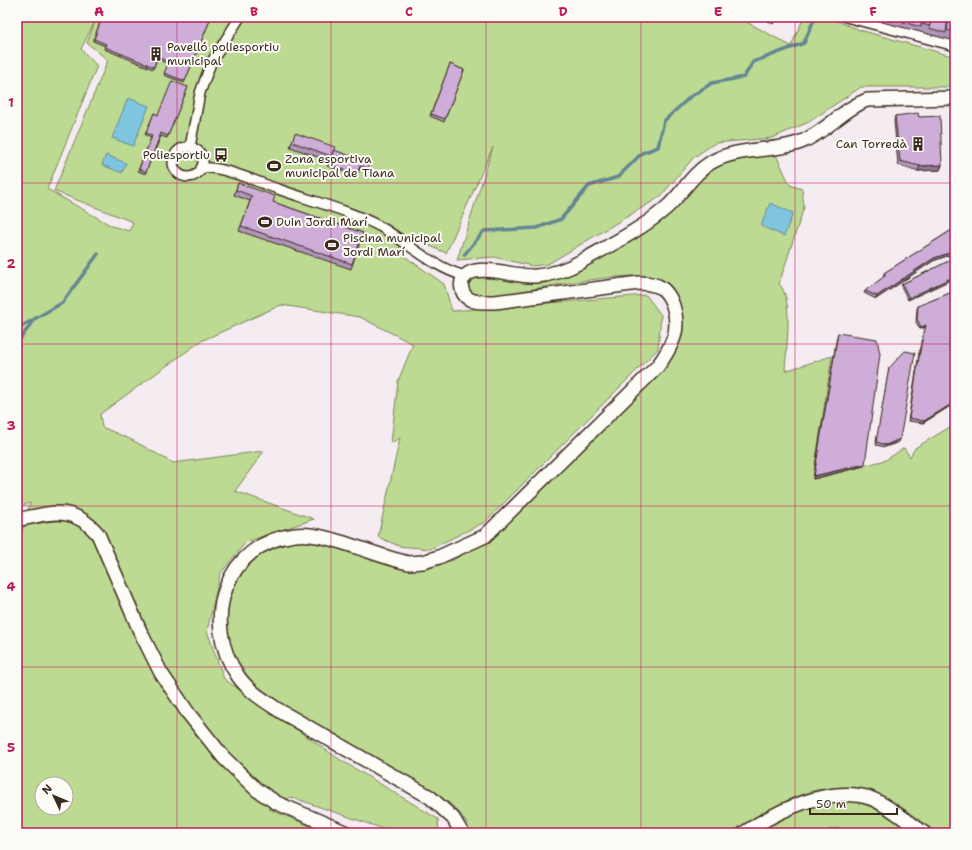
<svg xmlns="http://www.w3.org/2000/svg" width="972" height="850" viewBox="0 0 972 850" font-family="'Shantell Sans',sans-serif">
	<rect width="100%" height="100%" fill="#f4ecf1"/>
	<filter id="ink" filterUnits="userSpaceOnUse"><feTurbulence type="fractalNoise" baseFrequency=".025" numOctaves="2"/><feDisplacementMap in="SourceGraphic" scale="8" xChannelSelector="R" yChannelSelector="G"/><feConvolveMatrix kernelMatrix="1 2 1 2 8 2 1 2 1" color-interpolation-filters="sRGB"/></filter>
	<g filter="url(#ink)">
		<g fill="#bdda92" stroke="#7c8258" fill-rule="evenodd">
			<path d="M17 17H744L743 20 791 46 804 17H827L860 30 955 57V87H861L809 122 772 138 715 143 694 157 660 197 548 264 532 266 494 257 457 260 493 147 446 253 407 236 397 251 444 284 452 311 646 295 661 315 658 349 485 522 430 549 399 546 378 537 400 438 391 443 398 381 413 344 360 317 281 305 201 341 100 414 102 427 134 441 173 463 264 451 235 491 314 519 246 542 220 574 207 631 224 679 339 759 438 819 439 833H395L291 797 269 809 327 833H17V533L22 532 30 503 17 507ZM96 19 87 43 108 60 54 191 133 222 129 231 112 226 47 189 97 66 81 49ZM42 784H66V808H42Z"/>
			<path d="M777 154 776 155 790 185 802 189 804 207 779 284C794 298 786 350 785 371L832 356 813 479 886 460 904 448 910 457 915 448 955 424V833H939L868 790 843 787 816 790 792 798 730 833H470C467 819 458 811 448 802 407 777 365 753 323 729 298 714 267 701 248 678 231 657 218 624 229 597 243 562 270 539 309 541 324 541 341 547 356 550 382 555 408 560 433 565L453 560 471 549 510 520 667 365C679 346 679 335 678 313 678 298 674 286 659 279 636 267 515 293 483 298 473 296 469 294 466 284L477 276 528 280 587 263 697 178 718 164 741 157Z"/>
			<path d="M848 800C878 806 889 816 913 833H856L838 828 828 830 826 833H757C785 815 814 801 848 800Z"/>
		</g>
		<g fill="#7fc5e0" stroke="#648792">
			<polygon points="128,98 149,106 133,146 112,138"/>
			<polygon points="106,155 126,163 122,173 102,165"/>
			<polygon points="770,203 793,213 784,236 761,226"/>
		</g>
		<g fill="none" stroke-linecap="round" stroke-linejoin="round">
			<g stroke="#648792" stroke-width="3.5">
				<polyline points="464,255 484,231 537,228 561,219 589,186 618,177 642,153 658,147 664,121 690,97 712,83 744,77 753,62 804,43 815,17"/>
				<polyline points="17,329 62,303 98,254"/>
				<polyline points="17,343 32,323"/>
			</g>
			<defs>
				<g id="street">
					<polyline points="846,17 955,46"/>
					<polyline points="190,147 200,93 211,63 240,17"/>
					<circle cx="188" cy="162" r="15"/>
					<path d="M201 168C223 166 257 182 278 189 311 201 349 210 381 227 408 243 434 268 465 276"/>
				</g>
				<g id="secondary">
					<path d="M17 520C51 513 72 504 98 534L140 631 161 673 188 713 224 758 257 790 277 803 347 833"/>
					<path d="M462 833 453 818 430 797 280 711C265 701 248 691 238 676 200 621 225 543 295 535 326 531 376 557 409 563L423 562 439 557 485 536 657 367C664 358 670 348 674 337 679 321 674 294 658 286 652 284 645 283 639 283L495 302C483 302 465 304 462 289 461 285 461 281 464 278 475 261 518 278 536 276 553 275 568 269 582 261 610 245 642 229 666 208 682 194 692 174 710 163 737 146 773 153 801 142 826 132 843 109 867 100L955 98"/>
					<path d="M744 833C777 811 829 785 870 798 889 805 907 822 924 833"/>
				</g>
			</defs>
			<use href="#street" stroke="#3b2a1e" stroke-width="12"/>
			<use href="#secondary" stroke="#3b2a1e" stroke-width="16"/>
			<use href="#street" stroke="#fdfcf7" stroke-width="9"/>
			<use href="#secondary" stroke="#fdfcf7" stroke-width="13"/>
		</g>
		<g fill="#b195ba" stroke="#3b2a1e">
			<polygon points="102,17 210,20 184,83 164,75 168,64 157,59 153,69 104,49 105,46 93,41"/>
			<polygon points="769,17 777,17 773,24 768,21"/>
			<polygon points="882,17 955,17 955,41 882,22"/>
			<polygon points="450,64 464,70 444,122 430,116"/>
			<polygon points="188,87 167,138 161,136 145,174 138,171 151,138 145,135 154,113 158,115"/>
			<polygon points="895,116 919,117 942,165 940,170 918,171 898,165 894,121"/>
			<polygon points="292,142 333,152 370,163 367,171 360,168 357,176 327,166 329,161 290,147"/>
			<polygon points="238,183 273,202 363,233 351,269 239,231 250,201 234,195"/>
			<polygon points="955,228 955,253 933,261 876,299 864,293 865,291 884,277 883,276 884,273"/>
			<polygon points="955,258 908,300 901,286 902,284"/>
			<polygon points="955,291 947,408 923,423 908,421 920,347 926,327 920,329 916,322 917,309 918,306"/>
			<polygon points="838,333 864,466 813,479 837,336"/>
			<polygon points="889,368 900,439 899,442 885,447 876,445"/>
		</g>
		<g fill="#907997" stroke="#3b2a1e">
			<polygon points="942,165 940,170 918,171 920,166"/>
			<polygon points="955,251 955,253 933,261 876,299 877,296 934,258"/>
			<polygon points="955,276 955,278 908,300 909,298"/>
			<polygon points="926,325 926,327 920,329 921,327"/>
			<polygon points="955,402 955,404 947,408 923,423 924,421"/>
			<polygon points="900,439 899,442 885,447 886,445"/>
			<polygon points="865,464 864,466 813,479 814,476"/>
		</g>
		<g fill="#ceadd8" stroke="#3b2a1e">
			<polygon points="102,17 203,17 210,20 185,81 164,73 169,62 157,57 154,67 105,47 106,44 94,39"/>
			<polygon points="769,17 777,17 774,22 768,18"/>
			<polygon points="895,17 905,17 904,19"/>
			<polygon points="905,17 922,17 921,27 903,22"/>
			<polygon points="923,17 932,17 930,26 922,24"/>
			<polygon points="932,17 948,17 946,33 929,28"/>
			<polygon points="949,17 955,17 955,32 947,30"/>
			<polygon points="450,64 464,70 445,119 431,114"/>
			<polygon points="172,81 188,87 168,136 161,133 146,172 139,169 152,136 146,133 154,113 158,115"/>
			<polygon points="918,113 919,117 940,116 942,165 920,166 900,161 895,116"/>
			<polygon points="295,133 335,147 331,156 292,142"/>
			<polygon points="334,150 370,163 368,168 360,166 357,174 328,164"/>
			<polygon points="238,183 275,196 273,202 363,233 352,264 241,226 252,196 236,190"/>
			<polygon points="955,228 955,251 934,258 877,296 865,291 886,275 884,273"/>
			<polygon points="955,258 955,276 909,298 902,284"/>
			<polygon points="955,291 955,402 924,421 909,418 921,345 926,325 921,327 917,319 918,306"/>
			<polygon points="838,333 877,339 880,354 865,464 814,476"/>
			<polygon points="905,351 915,353 900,439 886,445 876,442 889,368"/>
		</g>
	</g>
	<path fill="none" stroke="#c2185b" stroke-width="1" stroke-opacity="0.55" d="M177 17V833M331 17V833M486 17V833M641 17V833M795 17V833M17 183H955M17 344H955M17 506H955M17 667H955"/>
	<defs>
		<symbol id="building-bare" viewBox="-9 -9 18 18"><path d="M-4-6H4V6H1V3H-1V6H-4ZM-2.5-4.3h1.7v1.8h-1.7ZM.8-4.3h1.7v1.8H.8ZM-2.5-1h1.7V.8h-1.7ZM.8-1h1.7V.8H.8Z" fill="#3b2a1e" stroke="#fdfcf7" stroke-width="2.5" paint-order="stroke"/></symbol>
		<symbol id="bus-bare" viewBox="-9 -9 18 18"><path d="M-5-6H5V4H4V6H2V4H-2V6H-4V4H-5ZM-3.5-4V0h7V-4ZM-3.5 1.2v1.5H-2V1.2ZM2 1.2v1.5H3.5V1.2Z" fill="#3b2a1e" stroke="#fdfcf7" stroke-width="2.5" paint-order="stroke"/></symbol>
		<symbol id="stadium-bare" viewBox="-9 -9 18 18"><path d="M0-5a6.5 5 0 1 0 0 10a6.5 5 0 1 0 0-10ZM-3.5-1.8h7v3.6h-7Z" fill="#3b2a1e" stroke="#fdfcf7" stroke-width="2.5" paint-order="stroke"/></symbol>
	</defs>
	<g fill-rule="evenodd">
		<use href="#building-bare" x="146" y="44" width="20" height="20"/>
		<use href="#building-bare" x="908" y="134" width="20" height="20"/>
		<use href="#bus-bare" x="211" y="145" width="20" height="20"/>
		<use href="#stadium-bare" x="264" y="156" width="20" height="20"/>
		<use href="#stadium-bare" x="255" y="212" width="20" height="20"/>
		<use href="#stadium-bare" x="322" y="235" width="20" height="20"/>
	</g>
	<g text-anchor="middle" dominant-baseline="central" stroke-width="4" stroke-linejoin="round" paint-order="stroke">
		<g font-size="12" fill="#3b2a1e" stroke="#fdfcf7" text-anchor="start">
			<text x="167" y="47">Pavelló poliesportiu<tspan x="167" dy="14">municipal</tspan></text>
			<text x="907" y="144" text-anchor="end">Can Torredà</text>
			<text x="210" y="155" text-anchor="end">Poliesportiu</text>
			<text x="285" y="159">Zona esportiva<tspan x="285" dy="14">municipal de Tiana</tspan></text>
			<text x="276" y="222">Duin Jordi Marí</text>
			<text x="343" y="238">Piscina municipal<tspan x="343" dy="14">Jordi Marí</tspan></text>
		</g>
	</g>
	<rect width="972" height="850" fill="none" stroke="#fdfcf7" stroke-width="44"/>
	<g transform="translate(54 796) rotate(314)"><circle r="19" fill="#fdfcf7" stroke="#afa8a0"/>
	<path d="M0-3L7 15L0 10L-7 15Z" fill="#3b2a1e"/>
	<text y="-6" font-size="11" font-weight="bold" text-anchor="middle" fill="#3b2a1e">N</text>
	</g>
	<path d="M810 808v6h87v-6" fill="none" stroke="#3b2a1e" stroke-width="2"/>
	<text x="816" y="808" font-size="12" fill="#3b2a1e" stroke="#fdfcf7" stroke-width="3" paint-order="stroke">50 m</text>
	<rect x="22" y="22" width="928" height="806" fill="none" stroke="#c2185b" stroke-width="1.5"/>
	<g font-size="13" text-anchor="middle" font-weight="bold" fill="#c2185b">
		<text x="99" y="16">A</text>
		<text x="254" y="16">B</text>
		<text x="409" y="16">C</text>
		<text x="563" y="16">D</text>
		<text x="718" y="16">E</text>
		<text x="873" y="16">F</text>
		<text x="11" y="107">1</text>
		<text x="11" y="268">2</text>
		<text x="11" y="430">3</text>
		<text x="11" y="591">4</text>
		<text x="11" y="752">5</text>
	</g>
</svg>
